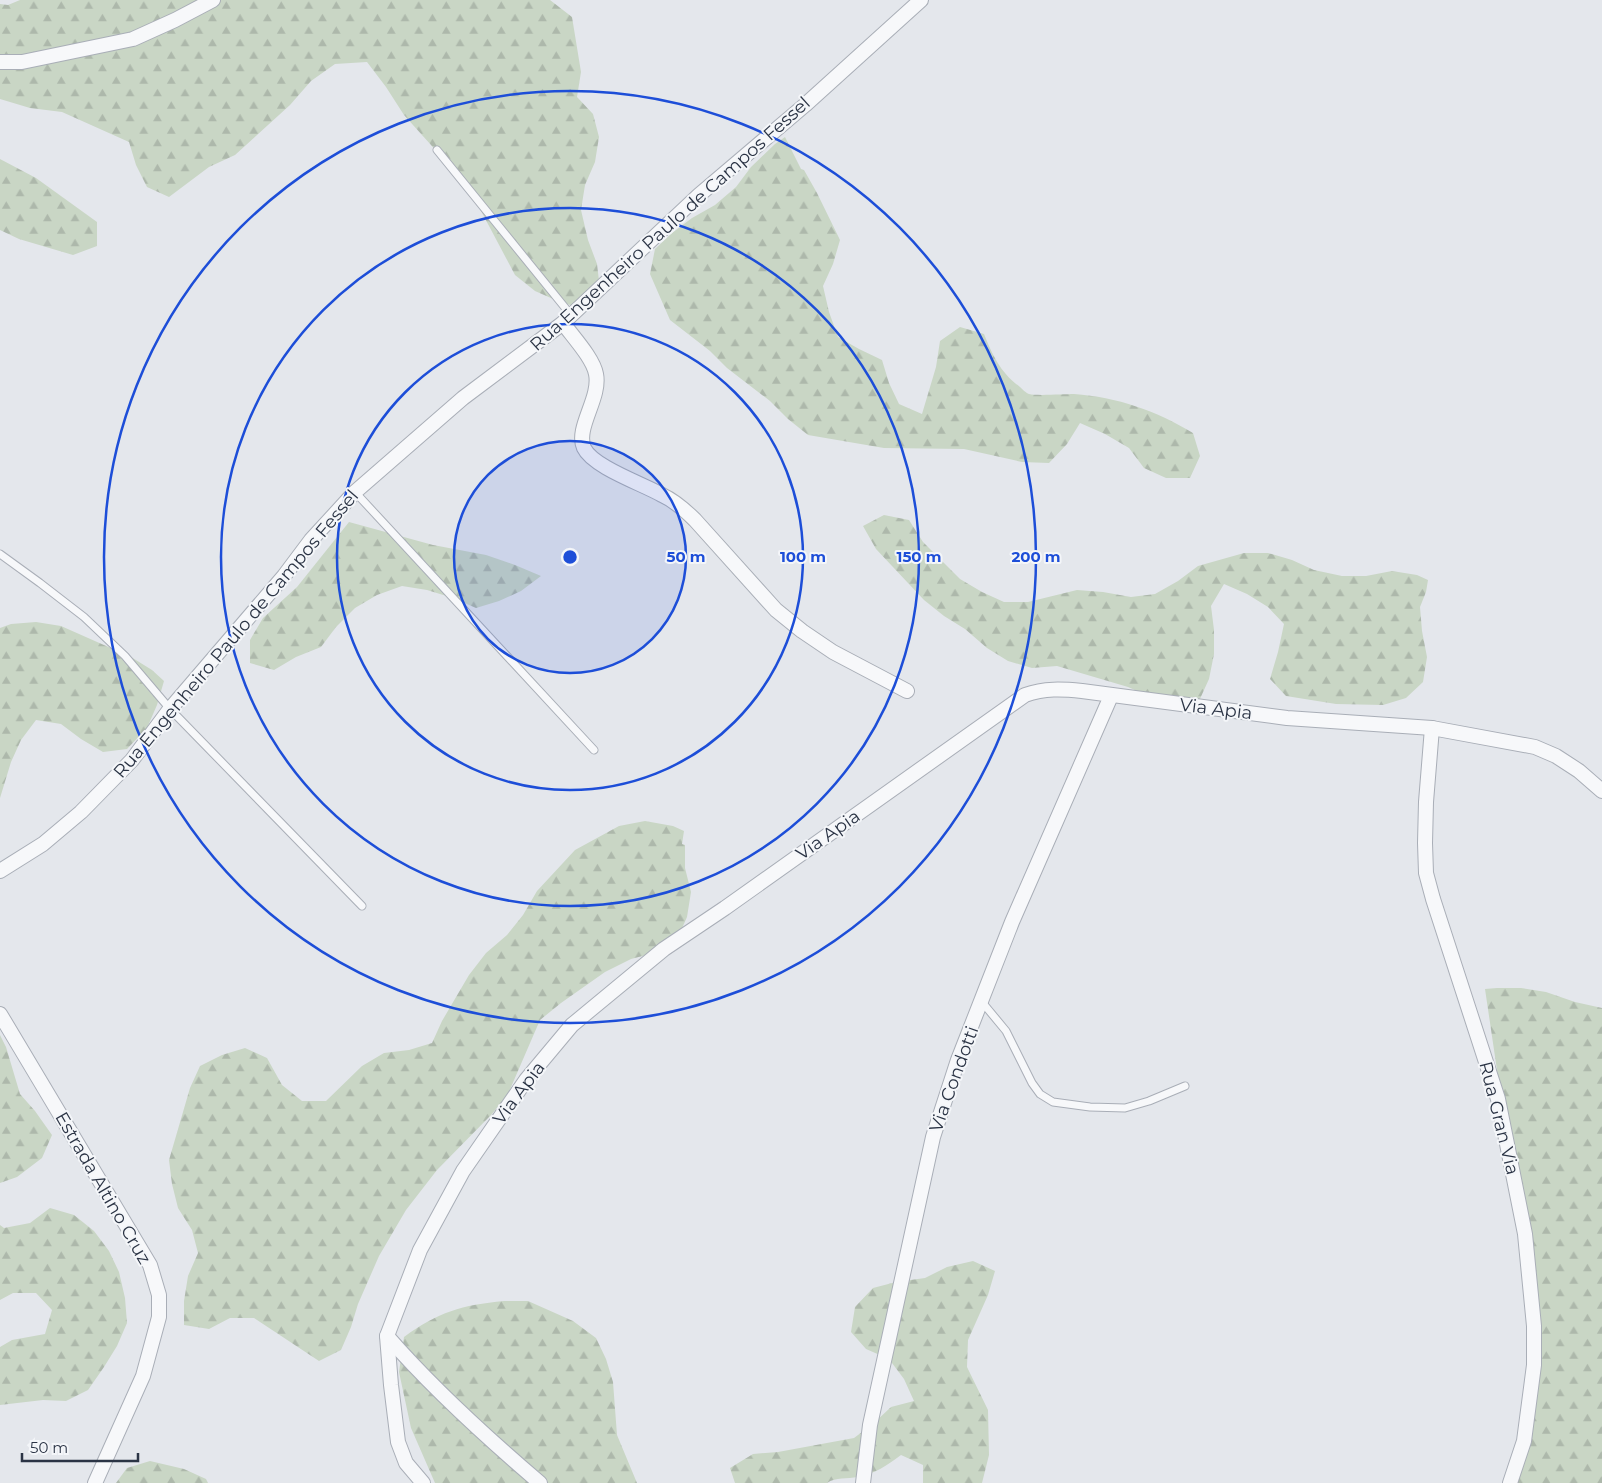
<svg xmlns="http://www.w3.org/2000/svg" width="1602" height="1483" viewBox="0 0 1602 1483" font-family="Montserrat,sans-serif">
	<defs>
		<pattern id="forest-firs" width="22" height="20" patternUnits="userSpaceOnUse" patternTransform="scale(1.25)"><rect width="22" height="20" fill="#c9d6c5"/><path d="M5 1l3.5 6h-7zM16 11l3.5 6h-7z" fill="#adb8ab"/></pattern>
	</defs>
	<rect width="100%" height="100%" fill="#e4e7ec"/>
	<g fill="url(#forest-firs)">
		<polygon points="20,0 550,0 572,17 581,72 577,97 593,114 599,137 595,162 585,185 581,210 588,240 597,264 600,289 584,309 560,302 535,291 515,275 480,209 464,185 440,155 404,115 386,87 367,62 335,64 311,81 290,105 235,155 209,167 169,197 147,187 136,165 129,142 62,112 30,108 0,99 0,4 8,5"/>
		<path d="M785 137 801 169 804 170 817 193 840 240 833 264 823 286 829 312 838 337 859 349 882 360 889 383 899 404 922 414 936 367 940 341 960 327 984 334C993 356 1000 372 1020 387 1022 389 1026 393 1029 394 1037 396 1064 394 1074 394 1117 397 1157 411 1193 433L1200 456 1190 478H1166L1144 468 1129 448 1105 434 1080 423 1067 444 1049 463 1022 462 964 449 884 448 808 435 788 419 770 401 727 368 710 351 670 320 650 274 655 249 672 233 692 218 715 205 736 187 751 167 775 144Z"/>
		<polygon points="0,159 36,178 97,222 97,246 73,255 19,239 0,230"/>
		<polygon points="884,515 909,520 923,542 960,579 982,592 1004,602 1028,602 1077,590 1103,592 1131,597 1155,594 1178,581 1198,566 1244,553 1268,553 1292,560 1314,570 1342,576 1366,576 1392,571 1417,575 1428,580 1426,592 1420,607 1422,631 1427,657 1423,682 1406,698 1383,705 1336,704 1286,696 1270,679 1278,652 1284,624 1268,607 1247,594 1224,584 1211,606 1214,630 1214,654 1209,679 1199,701 1176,708 1128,687 1057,666 1032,668 1008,661 987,648 965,629 944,616 924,600 876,549 863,526"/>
		<polygon points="349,522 433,545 486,555 515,565 541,576 521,591 499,601 476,608 453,598 427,590 402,586 377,595 355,608 336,627 321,647 296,657 274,670 250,663 250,640 263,618 297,587"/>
		<polygon points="36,622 61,626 131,657 152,670 164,681 157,705 147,728 127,749 103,752 81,739 61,724 36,720 21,740 11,762 0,798 0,628 11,624"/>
		<polygon points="645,821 673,826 684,831 682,844 685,845 685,868 691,892 687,917 676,942 654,953 631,959 605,972 561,1003 540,1020 508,1094 492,1114 437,1170 406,1210 379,1256 358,1304 351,1327 341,1350 319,1361 254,1318 230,1318 209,1329 184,1325 184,1301 188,1276 198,1253 192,1230 178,1208 172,1184 169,1160 190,1088 200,1066 222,1055 245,1048 267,1058 282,1085 302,1101 326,1101 362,1066 384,1053 409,1050 432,1043 442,1021 469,975 486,953 507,935 523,915 537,891 575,850 619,826"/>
		<polygon points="1497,988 1521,988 1546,992 1575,1002 1602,1008 1602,1483 1511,1483 1532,1367 1510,1158 1485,989"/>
		<polygon points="0,1035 6,1047 20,1094 35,1111 52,1135 42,1158 17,1177 0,1183"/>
		<polygon points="50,1208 74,1215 94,1231 109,1251 119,1272 125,1298 127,1323 117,1346 104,1367 88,1390 66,1401 43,1400 0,1405 0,1347 12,1340 45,1334 52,1310 36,1293 13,1293 0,1300 0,1225 4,1228 30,1223"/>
		<path d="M973 1261 995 1271 988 1295 968 1340 967 1367 988 1410 989 1455 982 1483H923V1465L901 1455C886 1466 876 1473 858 1477 847 1479 836 1477 827 1483H735L730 1468 753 1454 778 1452 854 1438 874 1423 891 1407 914 1401 904 1379 889 1359 866 1349 851 1332 855 1307 873 1288 896 1282 925 1278 947 1267Z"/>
		<path d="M504 1301H528L573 1321 596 1338 606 1359 613 1382 617 1435 637 1483H435L411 1428 399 1372 404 1337C438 1312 462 1305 504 1301Z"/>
		<polygon points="150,1461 184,1469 206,1479 208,1483 116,1483 127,1468"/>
	</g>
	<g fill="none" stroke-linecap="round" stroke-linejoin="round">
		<defs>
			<g id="service">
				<polyline points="437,150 571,315"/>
				<polyline points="355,492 594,750"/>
				<polyline points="0,554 40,583 84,617 125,656 170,709 362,906"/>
				<polyline points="982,1002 1006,1031 1032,1083 1040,1094 1053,1102 1090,1107 1125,1108 1149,1101 1185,1086"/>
			</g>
			<g id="minor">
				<polyline points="0,62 22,62 133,39 175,20 213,0"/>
				<path d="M563 323C573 337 593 358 596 374 601 398 575 428 584 448 593 467 643 484 662 495 675 501 685 510 695 520L776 610 802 631 833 652 907 691"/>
				<polyline points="1432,728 1426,802 1425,843 1426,873 1433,899 1498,1099 1525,1234 1534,1326 1534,1365 1524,1441 1510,1483"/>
				<polyline points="0,871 43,844 81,812 132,760 170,709 284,576 311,540 355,492 463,398 563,323 699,195 805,105 921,0"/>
				<polyline points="0,1014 150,1265 159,1295 159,1317 143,1376 95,1483"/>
				<path d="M387 1336C434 1390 486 1437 540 1483"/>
				<path d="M423 1483 406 1463 398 1442 391 1385 387 1336 420 1250 463 1171 526 1080 572 1025 664 949 725 908 1025 695C1045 688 1062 689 1082 691L1287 718 1432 728 1535 747 1556 756 1579 771 1602 791"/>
				<polyline points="863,1483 870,1425 933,1137 958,1060 1012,922 1111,696"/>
			</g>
		</defs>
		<use href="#service" stroke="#a9aeb7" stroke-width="9"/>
		<use href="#minor" stroke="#a9aeb7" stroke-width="16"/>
		<use href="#service" stroke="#f7f8fa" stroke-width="7"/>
		<use href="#minor" stroke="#f7f8fa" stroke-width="14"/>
	</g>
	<circle cx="570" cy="557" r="116" fill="#1d4ed8" fill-opacity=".12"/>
	<g fill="none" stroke="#1d4ed8" stroke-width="2.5">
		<circle cx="570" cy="557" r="116"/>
		<circle cx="570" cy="557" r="233"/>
		<circle cx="570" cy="557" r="349"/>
		<circle cx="570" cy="557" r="466"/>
	</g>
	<g text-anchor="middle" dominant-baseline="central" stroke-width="4" stroke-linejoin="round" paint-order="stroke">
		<g font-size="18" fill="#2b3445" stroke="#f4f6f9">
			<text transform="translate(670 224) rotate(-42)">Rua Engenheiro Paulo de Campos Fessel</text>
			<text transform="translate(236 634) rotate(-50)">Rua Engenheiro Paulo de Campos Fessel</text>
			<text transform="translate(1216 709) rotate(7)">Via Apia</text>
			<text transform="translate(828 835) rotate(-35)">Via Apia</text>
			<text transform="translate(954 1079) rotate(-70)">Via Condotti</text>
			<text transform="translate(519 1093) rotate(-53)">Via Apia</text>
			<text transform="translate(1499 1118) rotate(76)">Rua Gran Via</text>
			<text transform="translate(103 1188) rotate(60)">Estrada Altino Cruz</text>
		</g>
	</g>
	<circle cx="570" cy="557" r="8" fill="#1d4ed8" stroke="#f4f6f9" stroke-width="2.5"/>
	<g font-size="15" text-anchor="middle" font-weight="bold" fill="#1d4ed8" stroke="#f4f6f9" stroke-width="4" stroke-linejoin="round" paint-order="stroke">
		<text x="686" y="562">50 m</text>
		<text x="803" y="562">100 m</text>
		<text x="919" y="562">150 m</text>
		<text x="1036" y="562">200 m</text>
	</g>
	<path d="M22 1453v8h116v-8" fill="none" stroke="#2b3445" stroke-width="2.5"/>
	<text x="30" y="1453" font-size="15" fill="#2b3445" stroke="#f4f6f9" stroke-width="4" paint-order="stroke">50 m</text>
</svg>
